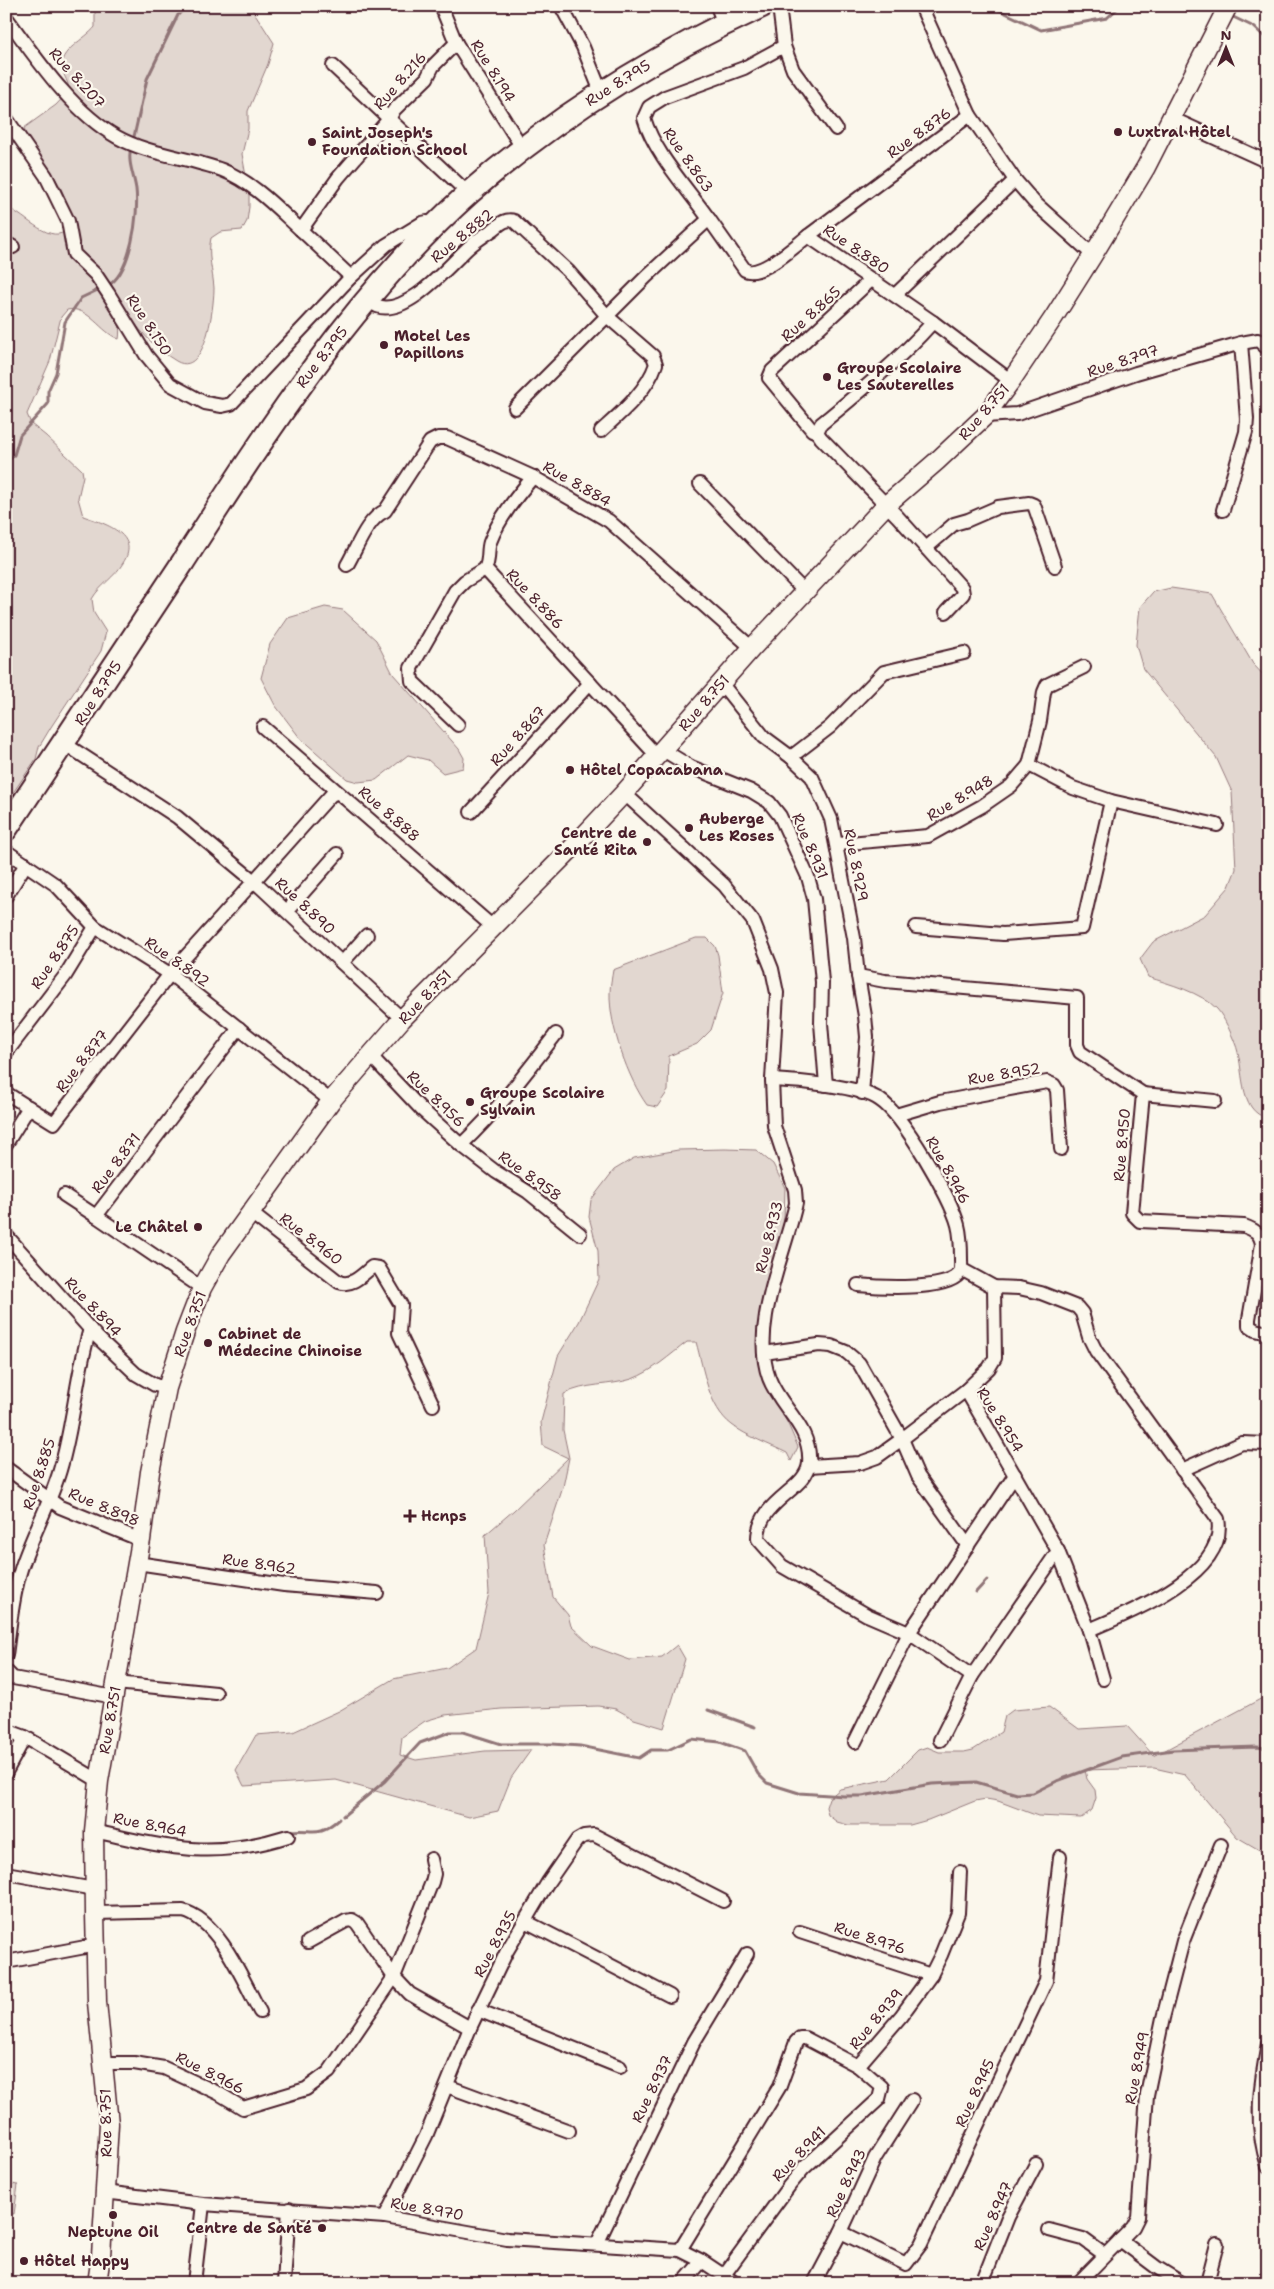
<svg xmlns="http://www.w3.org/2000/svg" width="1274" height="2289" viewBox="0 0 1274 2289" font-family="'Shantell Sans',sans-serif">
	<rect width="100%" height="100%" fill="#fbf7ec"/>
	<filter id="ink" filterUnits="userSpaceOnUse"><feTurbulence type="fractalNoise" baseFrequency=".02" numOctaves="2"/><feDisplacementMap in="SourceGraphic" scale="10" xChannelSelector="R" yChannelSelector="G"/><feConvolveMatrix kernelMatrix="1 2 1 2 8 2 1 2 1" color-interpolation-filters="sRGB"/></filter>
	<g filter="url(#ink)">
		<g fill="#e2d7d0" stroke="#967b7e">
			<path d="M95 6H258L252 9 274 43 268 64 248 111V129L242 154 249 193V207L247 221 242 230 220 232 211 238C207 255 213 272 214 288 214 305 206 379 176 361 154 348 136 328 124 306L120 307C117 318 121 328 119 339 101 333 88 305 67 310L61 317 50 361 27 414 31 424 46 436 82 470 83 476 78 498 83 516C103 523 142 534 123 563 115 577 100 585 92 599L94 613 106 632 101 651 51 727 39 747 36 759 6 803V209L12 210C29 219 57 250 71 224 69 205 62 187 51 172 42 158 27 145 24 128L56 105 69 91C69 82 64 77 62 69 57 51 86 39 95 27Z"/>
			<path d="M1171 588 1212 594 1253 664 1268 680V1118C1237 1112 1245 1066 1235 1043 1231 1033 1224 1017 1217 1009 1201 992 1169 984 1148 977L1140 959 1153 942 1205 915 1229 887 1236 869 1232 792 1216 757 1143 669 1136 645 1140 607 1153 592Z"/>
			<polygon points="325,607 343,610 376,640 393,674 459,749 464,758 463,768 443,773 428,760 408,755 376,780 358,782 347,779 300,738 275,705 261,678 270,644 288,618"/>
			<path d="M696 938H707L715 946 718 955 723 993 711 1030 697 1044 669 1056 668 1091 657 1107 647 1105C628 1079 609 1025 610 993 610 985 612 977 613 970Z"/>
			<path d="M725 1149 756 1150 773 1164 785 1188 784 1221 758 1326 760 1373 788 1424 798 1447 791 1461 787 1453C771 1445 746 1436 732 1425 708 1407 704 1370 696 1342H687C670 1355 653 1371 632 1379 610 1386 585 1383 564 1394L563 1430 569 1458 563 1487 544 1545 553 1597 568 1615 571 1626 592 1646 630 1660 662 1657 677 1645 685 1659 664 1728 634 1719 616 1709 598 1706 501 1709 445 1715 425 1721 402 1737 400 1755 416 1760 485 1751 531 1750 511 1778 498 1811 469 1817 336 1780 244 1786 236 1770 256 1735 293 1732 339 1711 393 1679 447 1668 476 1648 489 1593 485 1535 514 1510 568 1458 543 1446 541 1422 558 1356 579 1322 599 1279 598 1251 589 1217 591 1200 614 1170 634 1158 678 1150Z"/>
			<polygon points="1268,1695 1268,1855 1237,1837 1185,1775 1154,1768 1085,1770 1087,1779 1095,1790 1096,1798 1092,1810 1081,1818 1038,1816 998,1801 986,1799 975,1801 928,1820 910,1825 848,1825 837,1822 828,1815 826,1807 829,1798 840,1789 889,1779 918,1750 927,1747 939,1752 964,1752 973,1750 1001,1732 1005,1716 1013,1710 1049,1707 1079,1729 1127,1726 1154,1756"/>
			<polygon points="6,2183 18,2185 14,2214 6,2212"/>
		</g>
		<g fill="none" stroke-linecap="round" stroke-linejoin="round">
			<g stroke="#907477" stroke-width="3">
				<polyline points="997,6 999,10 1041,30 1107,18 1120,6"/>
				<polyline points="1213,6 1219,9"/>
				<polyline points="1229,15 1254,27 1268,40"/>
				<polyline points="133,141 147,79 178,15 186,6"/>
				<path d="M107 286C131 274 139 214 136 189 134 175 127 162 131 147"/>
				<polyline points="6,463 14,455 20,435 48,404 48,391 56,373 65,322 81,298 102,288"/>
				<polyline points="976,1592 987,1580"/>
				<polyline points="708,1710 755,1727"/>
				<polyline points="343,1816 385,1781 420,1743 450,1732 463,1732 501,1744 552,1744 580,1746 639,1758 651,1750 668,1750 691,1739 720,1742 745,1751 758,1774 767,1783 799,1793 844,1796 862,1796 932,1784 976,1782 1017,1794 1033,1793 1057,1781 1122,1757 1173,1750 1256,1747 1268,1748"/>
				<path d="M290 1831C314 1828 317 1838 339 1819"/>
			</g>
			<defs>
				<g id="street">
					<polyline points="441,6 456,43 523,149"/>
					<polyline points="561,6 583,47 601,92"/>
					<polyline points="717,6 724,24"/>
					<polyline points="921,6 970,115"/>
					<path d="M6 17C36 58 72 112 117 137 149 155 188 157 222 170 253 182 277 208 301 230"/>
					<polyline points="784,46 793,70 836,129"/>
					<polyline points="333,66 469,194"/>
					<polyline points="6,118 46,176 68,221 74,254 96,275 108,293 146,355 170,384 205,403 222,406 231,404 351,277 386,245 422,223 427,222 434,225"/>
					<polyline points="1171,118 1268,162"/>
					<path d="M709 219 745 270C761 278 795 246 808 236L933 322"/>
					<polyline points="808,236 970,115 1015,180 1034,202 1093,255"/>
					<polyline points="6,243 13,247"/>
					<polyline points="351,277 301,230 338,178 389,119 394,110 427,78 433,66 456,43"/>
					<polyline points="896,294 1015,180"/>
					<path d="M367 299C370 301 374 304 377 306 407 317 449 265 469 247 477 240 485 235 494 229 500 224 506 218 514 221L568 271 608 317 653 356 656 364C647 391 622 412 601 431"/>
					<path d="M515 408 647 276 709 219C688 189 654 153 644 118L649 107 665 97 744 68 784 46 779 6"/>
					<polyline points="985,416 1017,414 1136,373 1241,343 1258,340 1268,349"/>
					<polyline points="817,432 812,430 769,378 772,371 871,280"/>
					<polyline points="700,484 804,591"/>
					<polyline points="1223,510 1246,432 1247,419 1241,343"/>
					<polyline points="926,548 954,524 968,520 998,507 1029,503 1034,505 1055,566"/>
					<path d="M347 565C357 548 367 519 385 511L430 442 438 438H447L533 477 609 521 752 648"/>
					<path d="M485 569C490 560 487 551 490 542 499 518 517 496 533 477"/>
					<path d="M946 612 963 594 962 588 897 516 821 438 817 432 821 424C860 392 899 360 933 322L1011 381"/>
					<polyline points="721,683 764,737 791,757 812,777 831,819 854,938 858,976 865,1016 867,1037 862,1093"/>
					<polyline points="458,725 412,681 411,668 455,591 465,581 485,569 657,756"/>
					<polyline points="263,727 493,927"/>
					<polyline points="65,744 177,817 254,881 331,795 336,793"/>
					<polyline points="663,750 691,767 751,791 769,802 780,816 808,877 814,899 822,982 821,1023 826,1085"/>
					<polyline points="791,757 830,727 884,672 964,653"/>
					<polyline points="1029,765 1073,788 1111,801 1217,825"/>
					<path d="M624 793 724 885 753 921 772 969 777 993 772 1080 774 1126 795 1190 796 1203C785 1254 750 1326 769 1378 780 1408 812 1427 809 1463 807 1490 758 1500 758 1539L782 1566 867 1615 909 1633 972 1676"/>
					<polyline points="471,812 590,683"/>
					<polyline points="838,844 928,836 982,806 1011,786 1029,765 1040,721 1044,692 1047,685 1084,667"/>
					<polyline points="6,851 56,885 95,927 170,974 331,1101"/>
					<polyline points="6,896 26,864"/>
					<polyline points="287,911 337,854"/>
					<polyline points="916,927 1003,934 1082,928 1111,801"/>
					<polyline points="342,963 367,935"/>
					<path d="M858 976 885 981 1077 998V1045L1080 1052 1143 1094 1132 1213 1140 1221 1244 1226C1255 1230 1260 1233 1262 1244L1249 1319V1326L1255 1330 1268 1333"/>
					<polyline points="6,1053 65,976 95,927"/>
					<path d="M371 1056 421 1109 461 1145C497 1111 526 1073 556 1034"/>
					<path d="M772 1080C797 1081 861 1086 880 1100 903 1115 951 1198 958 1225 961 1236 961 1247 961 1259 961 1264 962 1270 959 1274 945 1291 879 1287 858 1285"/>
					<polyline points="6,1093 54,1123 170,974 254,881 402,1019"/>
					<polyline points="1143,1094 1215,1101"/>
					<polyline points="896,1115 940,1102 1047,1082 1054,1085 1057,1090 1061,1149"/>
					<polyline points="6,1144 29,1107"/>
					<polyline points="461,1145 496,1172 528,1192 580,1234"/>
					<polyline points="64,1195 96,1216"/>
					<path d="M251 1213 339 1282C352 1287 362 1275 372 1267L379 1268 401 1305 399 1333 433 1405"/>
					<polyline points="6,1235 97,1337 136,1374 155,1385 167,1388"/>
					<path d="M961 1269 994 1287 1019 1288 1041 1293 1077 1307 1082 1313 1089 1337 1096 1351 1218 1519C1229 1574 1129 1613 1089 1630"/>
					<polyline points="202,1288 96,1216 239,1028"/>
					<polyline points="764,1353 819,1345 831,1346 846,1352 859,1363 902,1439 966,1390 1058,1551 1089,1630 1103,1679"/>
					<polyline points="966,1390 989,1368 995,1358 994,1287"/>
					<polyline points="809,1466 860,1463 877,1457 902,1439 918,1476 968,1546"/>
					<polyline points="6,1468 60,1507 141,1540"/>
					<polyline points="1182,1470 1242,1443 1268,1444"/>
					<polyline points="137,1563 284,1585 377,1593"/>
					<path d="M6 1655C10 1627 12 1597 21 1569 32 1535 50 1504 60 1470 74 1424 76 1375 90 1329"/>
					<polyline points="6,1671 13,1678 114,1697"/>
					<polyline points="116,1683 216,1693"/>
					<polyline points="6,1730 25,1737"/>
					<polyline points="940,1740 972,1676 1058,1551"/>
					<polyline points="855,1742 909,1633 1015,1475"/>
					<polyline points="6,1772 25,1737 99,1781"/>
					<path d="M94 1831C169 1848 212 1860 288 1836"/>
					<polyline points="6,1873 94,1889"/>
					<path d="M95 1913 183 1911C218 1919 244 1982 260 2012"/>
					<polyline points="525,1921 670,1996"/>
					<polyline points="800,1932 931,1975"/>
					<polyline points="308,1942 346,1921 352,1920 357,1923 394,1977 410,1994 470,2028"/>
					<polyline points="6,1962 96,1945"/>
					<polyline points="478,2010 620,2067"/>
					<path d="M1268 2044C1260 2086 1254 2125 1268 2166"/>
					<polyline points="104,2063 134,2063 164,2068 218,2093 243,2108 306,2089 329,2072 394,1977 432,1882 434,1874 431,1859"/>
					<polyline points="447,2086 569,2131"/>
					<polyline points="104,2192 203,2204 385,2217 507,2239 680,2250 702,2261 735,2283"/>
					<polyline points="385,2217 426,2136 470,2028 507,1951 548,1882 577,1840 584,1836 594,1835 723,1901"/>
					<polyline points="1049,2230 1083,2239 1105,2255"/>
					<polyline points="841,2232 906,2264 921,2244 1046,1981 1060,1857"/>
					<polyline points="1120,2240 1156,2267 1182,2283"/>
					<polyline points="597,2244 694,2042 747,1954"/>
					<polyline points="680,2250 780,2086 796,2042 800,2038 805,2038 858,2066 901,2016 931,1975 941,1955 958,1913 960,1872"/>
					<polyline points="724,2275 789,2186 804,2168 879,2099 882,2087 858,2066"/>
					<polyline points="194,2283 203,2204"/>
					<polyline points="284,2283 289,2209"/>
					<polyline points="683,2283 702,2261"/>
					<polyline points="814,2283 841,2232 875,2158 912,2100"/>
					<polyline points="982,2283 1008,2217 1036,2164"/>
					<polyline points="1078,2283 1133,2227 1138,2217 1147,2095 1163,2018 1183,1941 1221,1845"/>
					<polyline points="1207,2283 1217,2244"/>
				</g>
				<polyline id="secondary" points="97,2283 101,2256 109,2124 97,2002 95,1913 94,1831 99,1781 141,1540 150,1472 167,1388 185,1332 202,1288 221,1254 331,1101 402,1019 577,843 624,793 752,648 885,506 937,461 985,416 1011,381 1054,317 1093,255 1146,167 1228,6"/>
				<path id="highway" d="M6 829C65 740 124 652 183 562 267 431 352 298 469 193 557 115 656 55 762 6"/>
			</defs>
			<use href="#street" stroke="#4a1f2b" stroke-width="16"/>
			<use href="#secondary" stroke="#4a1f2b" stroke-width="21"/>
			<use href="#highway" stroke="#4a1f2b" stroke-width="26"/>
			<use href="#street" stroke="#fbf7ec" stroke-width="12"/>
			<use href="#secondary" stroke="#fbf7ec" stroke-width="18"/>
			<use href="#highway" stroke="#fbf7ec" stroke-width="22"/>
		</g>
	</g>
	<g fill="#4a1f2b" stroke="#fbf7ec" stroke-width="2">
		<circle cx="1118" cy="132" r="5"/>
		<circle cx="312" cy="142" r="5"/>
		<circle cx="384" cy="345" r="5"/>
		<circle cx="827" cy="377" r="5"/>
		<circle cx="570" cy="770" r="5"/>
		<circle cx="689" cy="828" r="5"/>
		<circle cx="647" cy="842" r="5"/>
		<circle cx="470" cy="1102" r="5"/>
		<circle cx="198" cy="1227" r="5"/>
		<circle cx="208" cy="1343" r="5"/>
		<path d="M407.5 1508.5h5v5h5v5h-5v5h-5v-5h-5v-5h5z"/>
		<circle cx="113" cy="2215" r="5"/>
		<circle cx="322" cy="2228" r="5"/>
		<circle cx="24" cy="2261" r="5"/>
	</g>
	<g text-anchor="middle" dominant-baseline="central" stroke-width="4.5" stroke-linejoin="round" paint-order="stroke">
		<g font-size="15" fill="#4a1f2b" stroke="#fbf7ec">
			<text transform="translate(493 71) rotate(58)">Rue 8.194</text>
			<text transform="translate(77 78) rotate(48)">Rue 8.207</text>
			<text transform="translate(400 81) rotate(-49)">Rue 8.216</text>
			<text transform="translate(618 83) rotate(-32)">Rue 8.795</text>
			<text transform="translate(919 133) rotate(-36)">Rue 8.876</text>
			<text transform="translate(688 160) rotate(55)">Rue 8.863</text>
			<text transform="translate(462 236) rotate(-39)">Rue 8.882</text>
			<text transform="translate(856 249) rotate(34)">Rue 8.880</text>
			<text transform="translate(811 314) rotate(-42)">Rue 8.865</text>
			<text transform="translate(149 325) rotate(57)">Rue 8.150</text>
			<text transform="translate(322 357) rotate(-52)">Rue 8.795</text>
			<text transform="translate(1123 361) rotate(-18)">Rue 8.797</text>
			<text transform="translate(984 412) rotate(-49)">Rue 8.751</text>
			<text transform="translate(577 484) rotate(30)">Rue 8.884</text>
			<text transform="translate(535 599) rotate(47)">Rue 8.886</text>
			<text transform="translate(98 693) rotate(-57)">Rue 8.795</text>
			<text transform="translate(704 703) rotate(-49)">Rue 8.751</text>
			<text transform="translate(518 736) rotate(-48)">Rue 8.867</text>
			<text transform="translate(960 798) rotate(-31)">Rue 8.948</text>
			<text transform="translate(389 814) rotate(41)">Rue 8.888</text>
			<text transform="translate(810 846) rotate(67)">Rue 8.931</text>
			<text transform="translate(856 865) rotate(79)">Rue 8.929</text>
			<text transform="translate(305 906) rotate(43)">Rue 8.890</text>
			<text transform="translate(55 957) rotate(-56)">Rue 8.875</text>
			<text transform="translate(177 962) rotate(35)">Rue 8.892</text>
			<text transform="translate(425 997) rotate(-46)">Rue 8.751</text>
			<text transform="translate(82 1061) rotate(-52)">Rue 8.877</text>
			<text transform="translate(1004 1074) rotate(-9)">Rue 8.952</text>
			<text transform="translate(436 1099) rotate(44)">Rue 8.956</text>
			<text transform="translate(1122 1145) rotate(-85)">Rue 8.950</text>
			<text transform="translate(116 1163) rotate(-53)">Rue 8.871</text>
			<text transform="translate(948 1170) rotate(61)">Rue 8.946</text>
			<text transform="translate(530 1176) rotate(36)">Rue 8.958</text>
			<text transform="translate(769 1237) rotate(-76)">Rue 8.933</text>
			<text transform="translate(311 1239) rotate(38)">Rue 8.960</text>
			<text transform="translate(93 1307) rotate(47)">Rue 8.894</text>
			<text transform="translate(190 1324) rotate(-70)">Rue 8.751</text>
			<text transform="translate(1000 1420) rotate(58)">Rue 8.954</text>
			<text transform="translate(39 1474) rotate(-72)">Rue 8.885</text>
			<text transform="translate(104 1507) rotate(23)">Rue 8.898</text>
			<text transform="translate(259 1564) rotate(8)">Rue 8.962</text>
			<text transform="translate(110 1720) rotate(-80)">Rue 8.751</text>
			<text transform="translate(150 1825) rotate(11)">Rue 8.964</text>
			<text transform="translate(870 1938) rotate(18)">Rue 8.976</text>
			<text transform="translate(495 1944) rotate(-62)">Rue 8.935</text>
			<text transform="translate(876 2019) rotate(-50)">Rue 8.939</text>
			<text transform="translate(1137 2068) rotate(-79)">Rue 8.949</text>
			<text transform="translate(210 2073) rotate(27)">Rue 8.966</text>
			<text transform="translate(652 2089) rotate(-64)">Rue 8.937</text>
			<text transform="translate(975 2093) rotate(-65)">Rue 8.945</text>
			<text transform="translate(106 2123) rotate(-91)">Rue 8.751</text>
			<text transform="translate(799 2154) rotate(-46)">Rue 8.941</text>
			<text transform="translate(846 2183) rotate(-65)">Rue 8.943</text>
			<text transform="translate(427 2209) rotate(10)">Rue 8.970</text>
			<text transform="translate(993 2216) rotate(-66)">Rue 8.947</text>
		</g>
		<g font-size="15" font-weight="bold" fill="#4a1f2b" stroke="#fbf7ec" text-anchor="start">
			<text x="1128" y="132">Luxtral Hôtel</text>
			<text x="322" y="133">Saint Joseph's<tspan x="322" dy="17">Foundation School</tspan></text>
			<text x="394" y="336">Motel Les<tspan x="394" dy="17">Papillons</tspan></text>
			<text x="837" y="368">Groupe Scolaire<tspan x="837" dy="17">Les Sauterelles</tspan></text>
			<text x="580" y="770">Hôtel Copacabana</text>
			<text x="699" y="819">Auberge<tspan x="699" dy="17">Les Roses</tspan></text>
			<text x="637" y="833" text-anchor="end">Centre de<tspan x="637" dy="17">Santé Rita</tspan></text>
			<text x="480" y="1093">Groupe Scolaire<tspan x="480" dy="17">Sylvain</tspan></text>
			<text x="188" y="1227" text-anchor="end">Le Châtel</text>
			<text x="218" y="1334">Cabinet de<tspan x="218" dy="17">Médecine Chinoise</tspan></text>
			<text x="421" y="1516">Hcnps</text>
			<text x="312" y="2228" text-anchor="end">Centre de Santé</text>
			<text x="113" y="2232" text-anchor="middle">Neptune Oil</text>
			<text x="34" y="2261">Hôtel Happy</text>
		</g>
	</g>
	<rect width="1274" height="2289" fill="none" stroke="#fbf7ec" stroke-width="25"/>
	<rect x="12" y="12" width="1249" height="2264" fill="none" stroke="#4a1f2b" stroke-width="2" filter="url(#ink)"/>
	<g transform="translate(1226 48)" stroke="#fbf7ec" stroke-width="4" paint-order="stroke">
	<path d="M0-4L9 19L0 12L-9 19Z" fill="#4a1f2b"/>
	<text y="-8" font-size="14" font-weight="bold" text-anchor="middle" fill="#4a1f2b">N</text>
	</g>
</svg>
